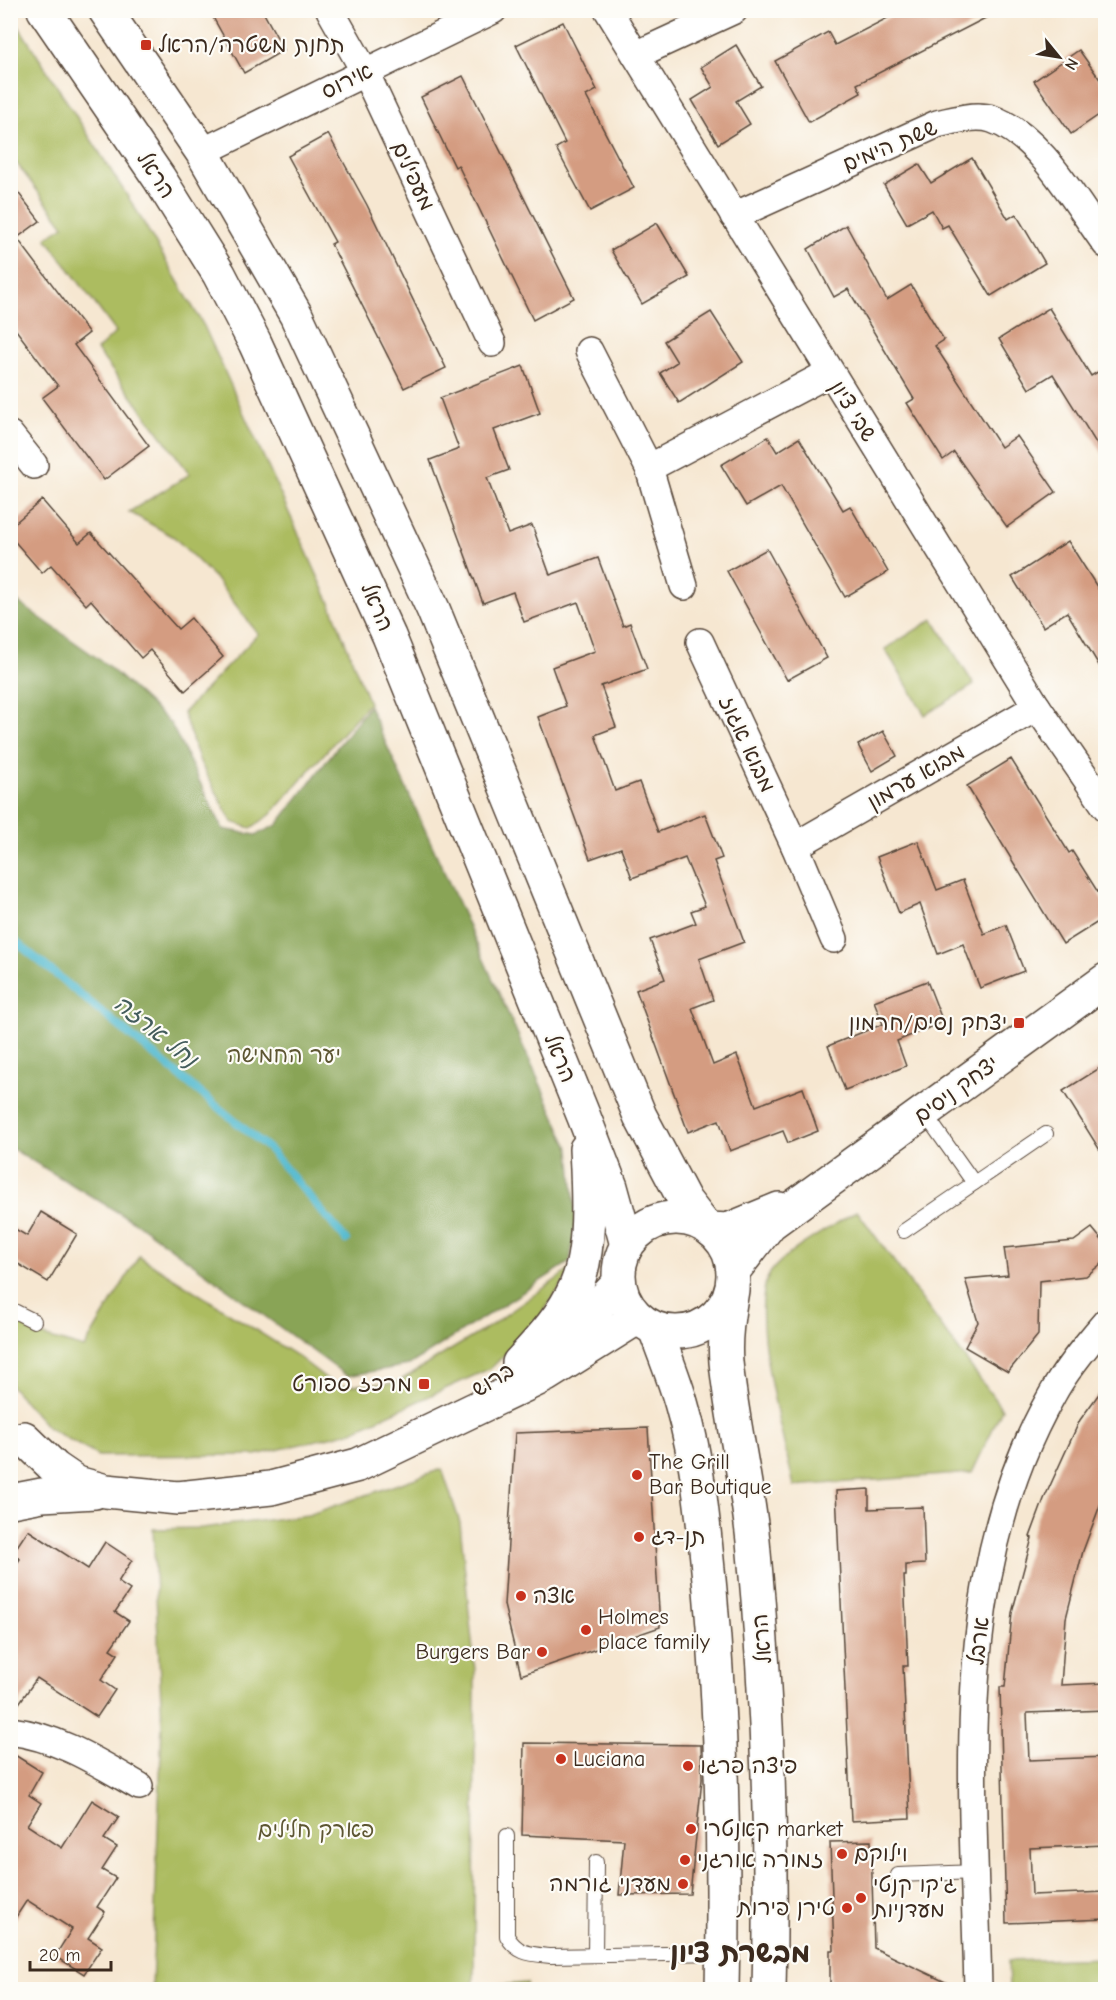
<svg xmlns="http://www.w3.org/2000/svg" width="1116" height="2000" viewBox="0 0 1116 2000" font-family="'Comic Neue','Playpen Sans Hebrew',sans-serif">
	<rect width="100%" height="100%" fill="#fdfcf7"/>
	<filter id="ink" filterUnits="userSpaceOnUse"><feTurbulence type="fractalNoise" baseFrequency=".0167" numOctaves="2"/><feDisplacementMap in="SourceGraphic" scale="12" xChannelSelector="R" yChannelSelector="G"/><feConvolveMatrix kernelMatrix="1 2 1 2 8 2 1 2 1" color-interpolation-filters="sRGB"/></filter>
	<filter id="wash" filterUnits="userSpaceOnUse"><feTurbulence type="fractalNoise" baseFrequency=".008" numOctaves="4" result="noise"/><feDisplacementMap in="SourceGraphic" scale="24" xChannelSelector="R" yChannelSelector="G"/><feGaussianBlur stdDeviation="1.35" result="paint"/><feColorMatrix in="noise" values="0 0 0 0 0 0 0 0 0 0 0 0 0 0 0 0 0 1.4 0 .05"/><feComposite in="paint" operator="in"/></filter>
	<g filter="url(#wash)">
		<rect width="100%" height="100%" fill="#f6e7d1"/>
		<g fill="#acbc60" stroke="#74733f" stroke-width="1.5">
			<polygon points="10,13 135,208 204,326 330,603 369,703 270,815 251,828 232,822 200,762 183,713 258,634 215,578 174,537 129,512 190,474 97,350 116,332 46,238 64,226 11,156"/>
			<polygon points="933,619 974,685 925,715 885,649"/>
			<path d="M857 1211 1002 1409 972 1473 794 1486C784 1440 748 1314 769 1275 780 1254 836 1224 857 1211Z"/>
			<polygon points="139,1256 297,1356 336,1386 396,1383 487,1328 574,1267 534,1326 491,1368 350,1432 256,1455 98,1456 48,1428 11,1386 10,1317 43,1336 84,1348"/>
			<polygon points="442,1469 460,1523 475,1671 474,1987 527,1983 526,1989 152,1989 162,1724 153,1529 202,1528 308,1515"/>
			<polygon points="1105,1958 1105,1989 1009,1989 1008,1961"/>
		</g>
		<polygon fill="#89a456" stroke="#62673a" stroke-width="1.5" points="15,600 107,665 171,724 223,829 256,835 277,825 369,706 570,1150 576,1220 570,1262 409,1365 347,1376 141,1226 11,1148 10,601"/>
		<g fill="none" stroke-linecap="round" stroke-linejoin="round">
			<polyline stroke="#51b9cf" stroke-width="8" points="10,937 269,1149 346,1240"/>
		</g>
		<g id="blocks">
			<g fill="#d49c81">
				<polygon points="209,10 262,10 284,50 244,73"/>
				<polygon points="903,10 1001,10 857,84 861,93 809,122 775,61 828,32 835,45"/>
				<polygon points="563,22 597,90 586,96 634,188 590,211 556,148 565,143 516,45"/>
				<polygon points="736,45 761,86 736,101 750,124 718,144 692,100 713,87 701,67"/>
				<polygon points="1079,50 1106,88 1106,110 1071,134 1034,81"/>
				<polygon points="463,76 574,298 533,320 458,165 455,167 421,97"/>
				<polygon points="328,134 367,205 446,368 404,388 331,244 335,242 288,156"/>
				<polygon points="972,158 1008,219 1016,214 1045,263 991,296 948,225 942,228 932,210 907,224 884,185 919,164 931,183"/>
				<polygon points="10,182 40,221 17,238 89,333 74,345 149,446 104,480 42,398 58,386 10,322"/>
				<polygon points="657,223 689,277 642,304 611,250"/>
				<polygon points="846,225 887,300 911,285 944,340 935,346 1001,447 1017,436 1056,492 1007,527 954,452 943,460 907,403 914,399 848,289 834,297 808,249"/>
				<polygon points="1049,308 1091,376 1106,367 1106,459 1053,374 1029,389 999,339"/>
				<polygon points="711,312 743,362 679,403 660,373 677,362 664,341"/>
				<polygon points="523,366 540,413 494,430 509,470 487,478 508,534 532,525 550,575 598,558 623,626 630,623 647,669 601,686 616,727 595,735 615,791 639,782 658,832 705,814 722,858 714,861 744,942 699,959 713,1000 692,1008 713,1065 737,1055 756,1106 803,1088 818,1131 788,1143 783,1131 730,1151 719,1120 688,1132 636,990 665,979 650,940 696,923 691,911 705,906 685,858 632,878 621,848 590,859 538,717 566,706 552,667 595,651 578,602 524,622 513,592 483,603 430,460 459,449 440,398"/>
				<polygon points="768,437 777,452 799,438 843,510 850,506 888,572 845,597 781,486 746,506 721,465"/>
				<polygon points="42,500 79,543 91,533 178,629 191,618 223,657 185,691 150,650 141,658 91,600 86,605 51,565 42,573 10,536 10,527"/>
				<polygon points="1068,541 1106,601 1106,677 1067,612 1043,627 1012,577"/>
				<polygon points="767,549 827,658 787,680 727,571"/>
				<polygon points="883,731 897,756 872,771 858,745"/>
				<polygon points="1011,759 1069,853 1072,851 1106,905 1106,917 1063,944 967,786"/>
				<polygon points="918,841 937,890 963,880 984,934 1006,925 1024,971 980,988 963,944 938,954 920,904 899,913 877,857"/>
				<polygon points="927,981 943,1022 897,1041 906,1066 845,1090 828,1046 883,1024 874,1001"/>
				<polygon points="1106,1064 1106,1160 1063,1091"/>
				<polygon points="41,1212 77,1234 48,1282 10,1259 10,1226 27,1236"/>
				<polygon points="1092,1228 1106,1245 1106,1260 1086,1276 1039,1281 1038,1335 1008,1372 965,1347 978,1322 965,1279 1008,1275 1004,1248 1074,1241"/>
				<polygon points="1106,1384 1106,1489 1083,1551 1066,1618 1061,1685 1106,1683 1106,1710 1027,1713 1029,1760 1106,1757 1106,1845 1030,1848 1032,1895 1106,1892 1106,1919 1006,1923 1000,1687 1005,1687 1012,1613 1032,1538 1030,1537 1044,1499 1080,1420"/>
				<polygon points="648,1428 660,1627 521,1675 504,1605 515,1433"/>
				<polygon points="869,1489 869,1509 923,1507 925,1564 906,1565 906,1576 904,1576 908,1666 903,1666 910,1818 851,1821 836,1491"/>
				<polygon points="28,1530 88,1569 105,1542 132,1560 118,1582 130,1590 115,1612 129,1621 110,1649 118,1654 101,1680 115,1690 97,1717 37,1678 10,1716 10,1574 20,1559 12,1554"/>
				<polygon points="524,1743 701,1745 702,1779 690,1894 619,1895 624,1840 522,1835"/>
				<polygon points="10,1752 42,1772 29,1795 41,1803 27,1825 62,1848 92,1800 119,1817 104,1839 117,1847 102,1870 116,1878 97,1907 105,1912 88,1938 102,1947 84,1974 55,1956 72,1929 27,1900 10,1926"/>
				<polygon points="871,1841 874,1948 960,1989 830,1989 830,1950 834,1950 830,1842"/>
			</g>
		</g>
	</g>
	<g filter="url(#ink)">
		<use href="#blocks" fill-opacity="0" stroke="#574639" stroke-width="1.5"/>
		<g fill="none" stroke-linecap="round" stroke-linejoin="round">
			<defs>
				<g id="service">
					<polyline points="925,1114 974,1183"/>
					<polyline points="904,1231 1046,1134"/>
					<polyline points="10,1309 34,1321"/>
					<path d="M507 1836V1936C517 1954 530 1954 550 1956L723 1953"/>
					<polyline points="898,1875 976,1872"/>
					<polyline points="595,1955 596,1862"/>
				</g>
				<g id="minor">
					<polyline points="330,10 365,72 492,343"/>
					<polyline points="608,10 1037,707 1106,807"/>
					<polyline points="636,55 734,10"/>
					<polyline points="202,152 493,10"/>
					<path d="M734 216 937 124C953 120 976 114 992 119 1040 135 1077 205 1106 244"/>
					<polyline points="589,351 649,468 684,586"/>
					<polyline points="10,435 34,465"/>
					<polyline points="649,468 829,373"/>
					<polyline points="700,642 795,846 834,939"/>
					<polyline points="795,846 1037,707"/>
					<path d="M10 1731C59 1737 97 1762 139 1786"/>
					<path d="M978 1990C974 1791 949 1575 1052 1395 1066 1369 1087 1344 1106 1322"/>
				</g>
				<g id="tertiary">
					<polyline points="710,1229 728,1230 779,1209"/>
					<polyline points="734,1270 770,1224 1106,980"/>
					<polyline points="535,1352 591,1313 619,1283"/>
					<polyline points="24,1438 55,1468 77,1483 106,1491 178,1498 271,1488 358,1465 546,1375 637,1318"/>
					<polyline points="11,1501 42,1495 95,1492"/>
				</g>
				<g id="secondary">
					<polyline points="44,10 159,178 219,274 255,343 389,636 584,1117 611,1187 627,1245"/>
					<polyline points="105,10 202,152 296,315 433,609 640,1116 685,1201 703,1224"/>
					<circle cx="676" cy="1275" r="57"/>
					<path d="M732 1290C728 1314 724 1338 726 1362 732 1422 747 1481 753 1541 767 1691 773 1840 769 1990"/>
					<path d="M655 1329C664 1354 675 1380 682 1406 699 1465 704 1529 710 1590 722 1723 725 1856 722 1990"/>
					<path d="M519 1363C541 1339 563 1316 576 1286 592 1250 588 1188 586 1149"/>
				</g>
			</defs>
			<use href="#service" stroke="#574639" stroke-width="16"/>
			<use href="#minor" stroke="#574639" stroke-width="30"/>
			<use href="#tertiary" stroke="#574639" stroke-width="36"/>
			<use href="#secondary" stroke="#574639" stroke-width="36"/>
			<use href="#service" stroke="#fff" stroke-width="14"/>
			<use href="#minor" stroke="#fff" stroke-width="27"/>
			<use href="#tertiary" stroke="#fff" stroke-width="33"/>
			<use href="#secondary" stroke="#fff" stroke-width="33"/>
		</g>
	</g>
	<g fill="#c8321e" stroke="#fdfcf7" stroke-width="2">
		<rect x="140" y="39" width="12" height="12" rx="3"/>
		<rect x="1013" y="1017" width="12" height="12" rx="3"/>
		<rect x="418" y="1378" width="12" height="12" rx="3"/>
		<circle cx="637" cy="1475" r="6"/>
		<circle cx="639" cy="1537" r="6"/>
		<circle cx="521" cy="1596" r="6"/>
		<circle cx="586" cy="1630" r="6"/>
		<circle cx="542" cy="1652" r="6"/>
		<circle cx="561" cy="1759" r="6"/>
		<circle cx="688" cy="1766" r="6"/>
		<circle cx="691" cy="1829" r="6"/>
		<circle cx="842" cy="1854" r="6"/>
		<circle cx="685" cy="1860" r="6"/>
		<circle cx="683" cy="1884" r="6"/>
		<circle cx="861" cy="1898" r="6"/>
		<circle cx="847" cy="1908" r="6"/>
	</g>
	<g text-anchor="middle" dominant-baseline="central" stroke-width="4.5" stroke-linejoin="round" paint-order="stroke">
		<g font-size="22" fill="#3b2a1e" stroke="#fdfcf7" text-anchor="start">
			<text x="158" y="45">תחנת משטרה/הראל</text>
			<text x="1007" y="1023" text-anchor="end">יצחק נסים/חרמון</text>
			<text x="412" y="1384" text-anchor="end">מרכז ספורט</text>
			<text x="649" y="1462">The Grill<tspan x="649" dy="25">Bar Boutique</tspan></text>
			<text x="651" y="1537">תן-דג</text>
			<text x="533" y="1596">אצה</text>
			<text x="598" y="1617">Holmes<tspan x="598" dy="25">place family</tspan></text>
			<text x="530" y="1652" text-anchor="end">Burgers Bar</text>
			<text x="573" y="1759">Luciana</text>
			<text x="700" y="1766">פיצה פרגו</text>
			<text x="703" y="1829">קאנטרי market</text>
			<text x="854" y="1854">וילוקם</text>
			<text x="697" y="1860">זמורה אורגני</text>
			<text x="671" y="1884" text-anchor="end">מעדני גורמה</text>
			<text x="873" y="1885">ג'קו קנטי<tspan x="873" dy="25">מעדניות</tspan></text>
			<text x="835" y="1908" text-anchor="end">טירן פירות</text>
		</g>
		<g font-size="22" fill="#3b2a1e" stroke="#fdfcf7">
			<text transform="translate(347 81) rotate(-26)">אירוס</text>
			<text transform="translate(890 146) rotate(-23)">ששת הימים</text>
			<text transform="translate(156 175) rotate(57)">הראל</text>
			<text transform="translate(413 176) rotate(65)">מעפילים</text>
			<text transform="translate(853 411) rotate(58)">שבי ציון</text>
			<text transform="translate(377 607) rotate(67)">הראל</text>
			<text transform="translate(747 744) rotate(65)">מבוא אגוז</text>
			<text transform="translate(916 777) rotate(-30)">מבוא ערמון</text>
			<text transform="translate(560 1058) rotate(68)">הראל</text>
			<text transform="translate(956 1090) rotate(-36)">יצחק ניסים</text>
			<text transform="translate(493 1380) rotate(-32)">ברוש</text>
			<text transform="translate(762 1639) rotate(-95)">הראל</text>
			<text transform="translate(979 1641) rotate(-83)">ארבל</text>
		</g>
		<g font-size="22" fill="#5d5632" stroke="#fdfcf7">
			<text x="284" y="1055">יער החמישה</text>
			<text x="316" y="1830">פארק חלילים</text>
		</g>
		<g font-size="24" font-style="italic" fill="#435c5c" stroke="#fdfcf7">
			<text transform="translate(156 1031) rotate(39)">נחל ארזה</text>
		</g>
		<g font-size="28" font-weight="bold" fill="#3b2a1e" stroke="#fdfcf7">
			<text x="740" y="1953">מבשרת ציון</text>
		</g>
	</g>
	<rect width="1116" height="2000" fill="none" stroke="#fdfcf7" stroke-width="36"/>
	<g transform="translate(1059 57) rotate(120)" stroke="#fdfcf7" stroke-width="4.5" paint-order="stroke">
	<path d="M0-4.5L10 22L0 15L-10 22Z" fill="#3b2a1e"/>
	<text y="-9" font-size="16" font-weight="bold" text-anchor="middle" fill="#3b2a1e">N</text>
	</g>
	<path d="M30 1961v9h81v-9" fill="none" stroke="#3b2a1e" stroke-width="3"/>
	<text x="39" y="1961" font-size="18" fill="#3b2a1e" stroke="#fdfcf7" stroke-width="4.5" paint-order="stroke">20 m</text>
</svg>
